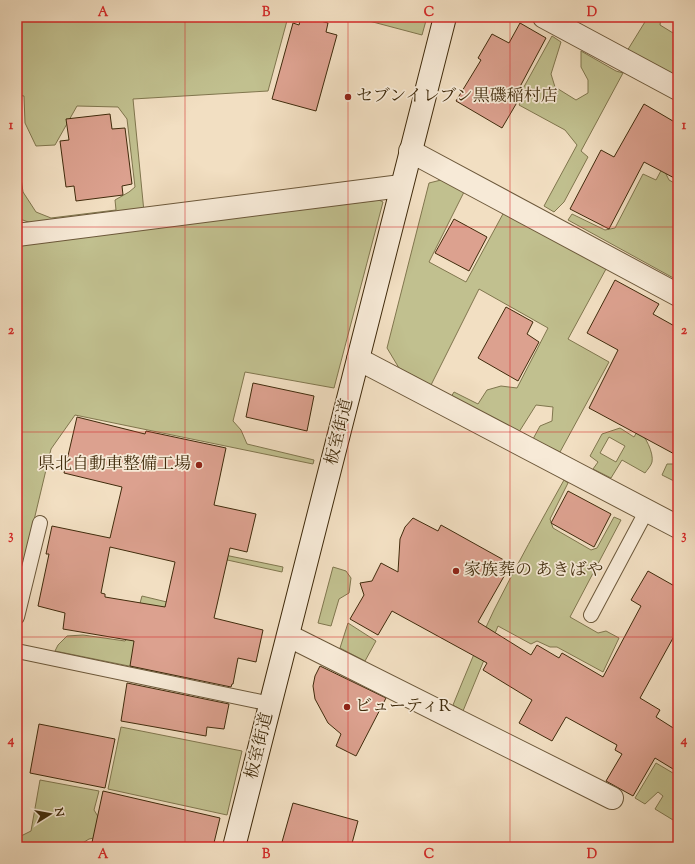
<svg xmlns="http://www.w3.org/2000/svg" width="695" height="864" viewBox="0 0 695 864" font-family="'Sorts Mill Goudy','Noto Serif JP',serif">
	<rect width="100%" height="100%" fill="#f2dfc2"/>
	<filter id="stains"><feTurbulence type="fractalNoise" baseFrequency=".005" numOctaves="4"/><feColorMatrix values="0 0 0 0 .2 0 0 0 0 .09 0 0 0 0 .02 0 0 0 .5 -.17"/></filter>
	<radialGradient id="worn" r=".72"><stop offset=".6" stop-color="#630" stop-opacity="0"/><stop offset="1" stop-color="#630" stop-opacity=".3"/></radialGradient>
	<g fill="#c1c08f" stroke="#80764e" fill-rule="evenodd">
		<polygon points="17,17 288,17 268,91 133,99 144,212 37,225 17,218 17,150 23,192 36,212 51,218 116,210 115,200 129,192 135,187 127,119 118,107 77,106 55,145 36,146 25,123 24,96 17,95"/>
		<polygon points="354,17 427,17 422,35"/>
		<polygon points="648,17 661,17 660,25 678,36 678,77 627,51"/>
		<polygon points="552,36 561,42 551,74 555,87 576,100 588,93 588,80 581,67 581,51 616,71 623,73 581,151 588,157 564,202 554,212 544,206 577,145 565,130 519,105 524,96 520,94"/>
		<polygon points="678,139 678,152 666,174 669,180 678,185 678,237 674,246 675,254 678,256 678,278 677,280 568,220 572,214 605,230 615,228 643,174 656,180"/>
		<polygon points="441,180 464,192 429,262 466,282 504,212 606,269 568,339 609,362 560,452 533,439 540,426 552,421 553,407 536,405 519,432 451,397 454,392 478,404 487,390 501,386 517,388 548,328 479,289 431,385 399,368 387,348 429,183"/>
		<polygon points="379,200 383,202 334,388 245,372 233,421 241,430 247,444 314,460 313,464 75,415 51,449 24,562 17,561 17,245"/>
		<path d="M620 428 634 437 638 430C645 435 654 453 652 462 651 466 647 470 645 473L622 460 611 478 593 469 598 462 590 456 602 434ZM609 437 625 446 616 462 600 453Z"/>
		<polygon points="678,461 678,478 676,482 662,475 667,464 677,464"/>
		<path d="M564 480 568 483 550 519 553 528 591 550 597 548 614 517 621 520 570 617 598 633 606 631 619 638 603 672 557 647H550L537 641 531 644 498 626 463 711 453 705C466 673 479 641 494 610 516 566 540 523 564 480Z"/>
		<polygon points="168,547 215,553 283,567 282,572"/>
		<polygon points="333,567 346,571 351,578 349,593 339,599 331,626 318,623"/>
		<polygon points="142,596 171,603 196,666 193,679 55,651 58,645 67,636 83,635 125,641 131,635"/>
		<polygon points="348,623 376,641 365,661 340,648"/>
		<polygon points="121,727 242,751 227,815 108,789"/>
		<polygon points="656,763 678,776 678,823 655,809 663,796 658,792 645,804 635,798"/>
		<polygon points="40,780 99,791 94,810 102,823 99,837 89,839 81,844 80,847 18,847 21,836 31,831"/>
	</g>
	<g fill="#dca18f" stroke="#402b0c" fill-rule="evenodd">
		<polygon points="301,17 306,17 328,23 326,32 337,35 316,111 272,99 293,23 299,25"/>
		<polygon points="520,23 546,38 515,96 519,99 502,128 456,101 481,60 478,58 492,34 509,43"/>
		<polygon points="644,104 678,124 678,180 644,162 609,229 570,209 601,150 614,157"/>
		<polygon points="110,114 112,129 125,128 132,184 122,186 123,195 76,201 74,186 66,187 60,141 69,140 66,119"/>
		<polygon points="454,219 487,237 469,271 435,253"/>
		<polygon points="615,280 659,304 653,314 678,328 678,456 589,408 618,350 587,333"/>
		<polygon points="506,307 533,322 527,334 539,342 518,381 478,358"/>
		<polygon points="253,383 314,396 307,431 246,417"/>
		<path d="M77 417 145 434 146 431 226 448 214 505 256 514 247 552 230 548 214 618 263 630 256 662 238 658 233 684H232L231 687 130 666 134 641 63 629 65 613 38 606 49 554H46L52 526 110 538 122 487 64 473ZM110 547 175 562 165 607 105 597V594L101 593Z"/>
		<polygon points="568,491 611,514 594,547 551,523"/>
		<polygon points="413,518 438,531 441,525 511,564 478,622 531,655 537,645 559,658 562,653 603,677 641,606 631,600 648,571 678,588 678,629 640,698 660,710 656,717 678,731 678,772 655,758 633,796 606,781 622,754 615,750 617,745 566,717 552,741 519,723 532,700 483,670 487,663 392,611 378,635 350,619 364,595 360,583 372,581 381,563 398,572 400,539 405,527"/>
		<polygon points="320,666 386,698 356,756 336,746 341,734 328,723 315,699 313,686 315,676"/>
		<polygon points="127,683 229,704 224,729 207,727 206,736 121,721"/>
		<polygon points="39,724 115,739 105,788 30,773"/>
		<polygon points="103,791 220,818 213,847 91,847"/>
		<polygon points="293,803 358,821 351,847 299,847 282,842"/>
	</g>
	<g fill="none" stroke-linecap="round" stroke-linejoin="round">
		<defs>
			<g id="lane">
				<polyline points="591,615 647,510"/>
				<polyline points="17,617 40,523"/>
				<polyline points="17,651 271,704"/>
			</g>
			<g id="street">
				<polyline points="544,17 678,89"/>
				<polyline points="410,151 678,295"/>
				<polyline points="17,235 401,186"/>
				<polyline points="358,359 678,527"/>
				<polyline points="289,636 612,798"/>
			</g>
			<polyline id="secondary" points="234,847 445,17"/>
		</defs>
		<use href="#lane" stroke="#6c583a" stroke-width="16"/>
		<use href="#street" stroke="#6c583a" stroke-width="24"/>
		<use href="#secondary" stroke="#402b0c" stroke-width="24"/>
		<use href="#lane" stroke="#f7ead7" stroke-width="14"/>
		<use href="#street" stroke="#f7ead7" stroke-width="22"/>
		<use href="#secondary" stroke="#f7ead7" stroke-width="22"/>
	</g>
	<path fill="none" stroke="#d62828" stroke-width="1" stroke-opacity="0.55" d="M185 17V847M348 17V847M510 17V847M17 227H678M17 432H678M17 637H678"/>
	<g fill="#8f2418" stroke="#f7ead7" stroke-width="1.5">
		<circle cx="348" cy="97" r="4"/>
		<circle cx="199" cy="465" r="4"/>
		<circle cx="456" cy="571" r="4"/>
		<circle cx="347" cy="707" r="4"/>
	</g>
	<g text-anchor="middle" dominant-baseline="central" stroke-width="3.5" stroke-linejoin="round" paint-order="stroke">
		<g font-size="17" fill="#402b0c" stroke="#f7ead7" text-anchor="start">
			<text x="356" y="97">セブンイレブン黒磯稲村店</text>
			<text x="191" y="465" text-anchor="end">県北自動車整備工場</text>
			<text x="464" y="571">家族葬の あきばや</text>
			<text x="355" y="707">ビューティR</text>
		</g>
		<g font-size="17" fill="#402b0c" stroke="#f7ead7">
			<text transform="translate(340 432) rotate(-76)">板室街道</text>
			<text transform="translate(260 746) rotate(-76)">板室街道</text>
		</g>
	</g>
	<rect width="695" height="864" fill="none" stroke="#f2dfc2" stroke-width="44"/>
	<g transform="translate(50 814) rotate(79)" stroke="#f7ead7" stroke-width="3" paint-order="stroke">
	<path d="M0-3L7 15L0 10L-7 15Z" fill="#402b0c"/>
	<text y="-6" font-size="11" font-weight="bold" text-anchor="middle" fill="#402b0c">N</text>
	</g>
	<rect x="22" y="22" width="651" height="820" fill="none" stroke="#d62828" stroke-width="1.5"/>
	<g font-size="13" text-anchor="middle" font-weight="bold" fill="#d62828">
		<text x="103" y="16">A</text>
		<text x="266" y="16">B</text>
		<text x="429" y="16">C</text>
		<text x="592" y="16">D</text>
		<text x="11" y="129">1</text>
		<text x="684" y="129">1</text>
		<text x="11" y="334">2</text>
		<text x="684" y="334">2</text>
		<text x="11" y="539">3</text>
		<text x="684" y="539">3</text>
		<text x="11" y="744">4</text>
		<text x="684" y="744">4</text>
		<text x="103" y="858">A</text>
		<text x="266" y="858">B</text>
		<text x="429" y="858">C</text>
		<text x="592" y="858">D</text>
	</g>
	<rect width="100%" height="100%" filter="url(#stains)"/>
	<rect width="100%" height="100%" fill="url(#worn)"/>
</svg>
